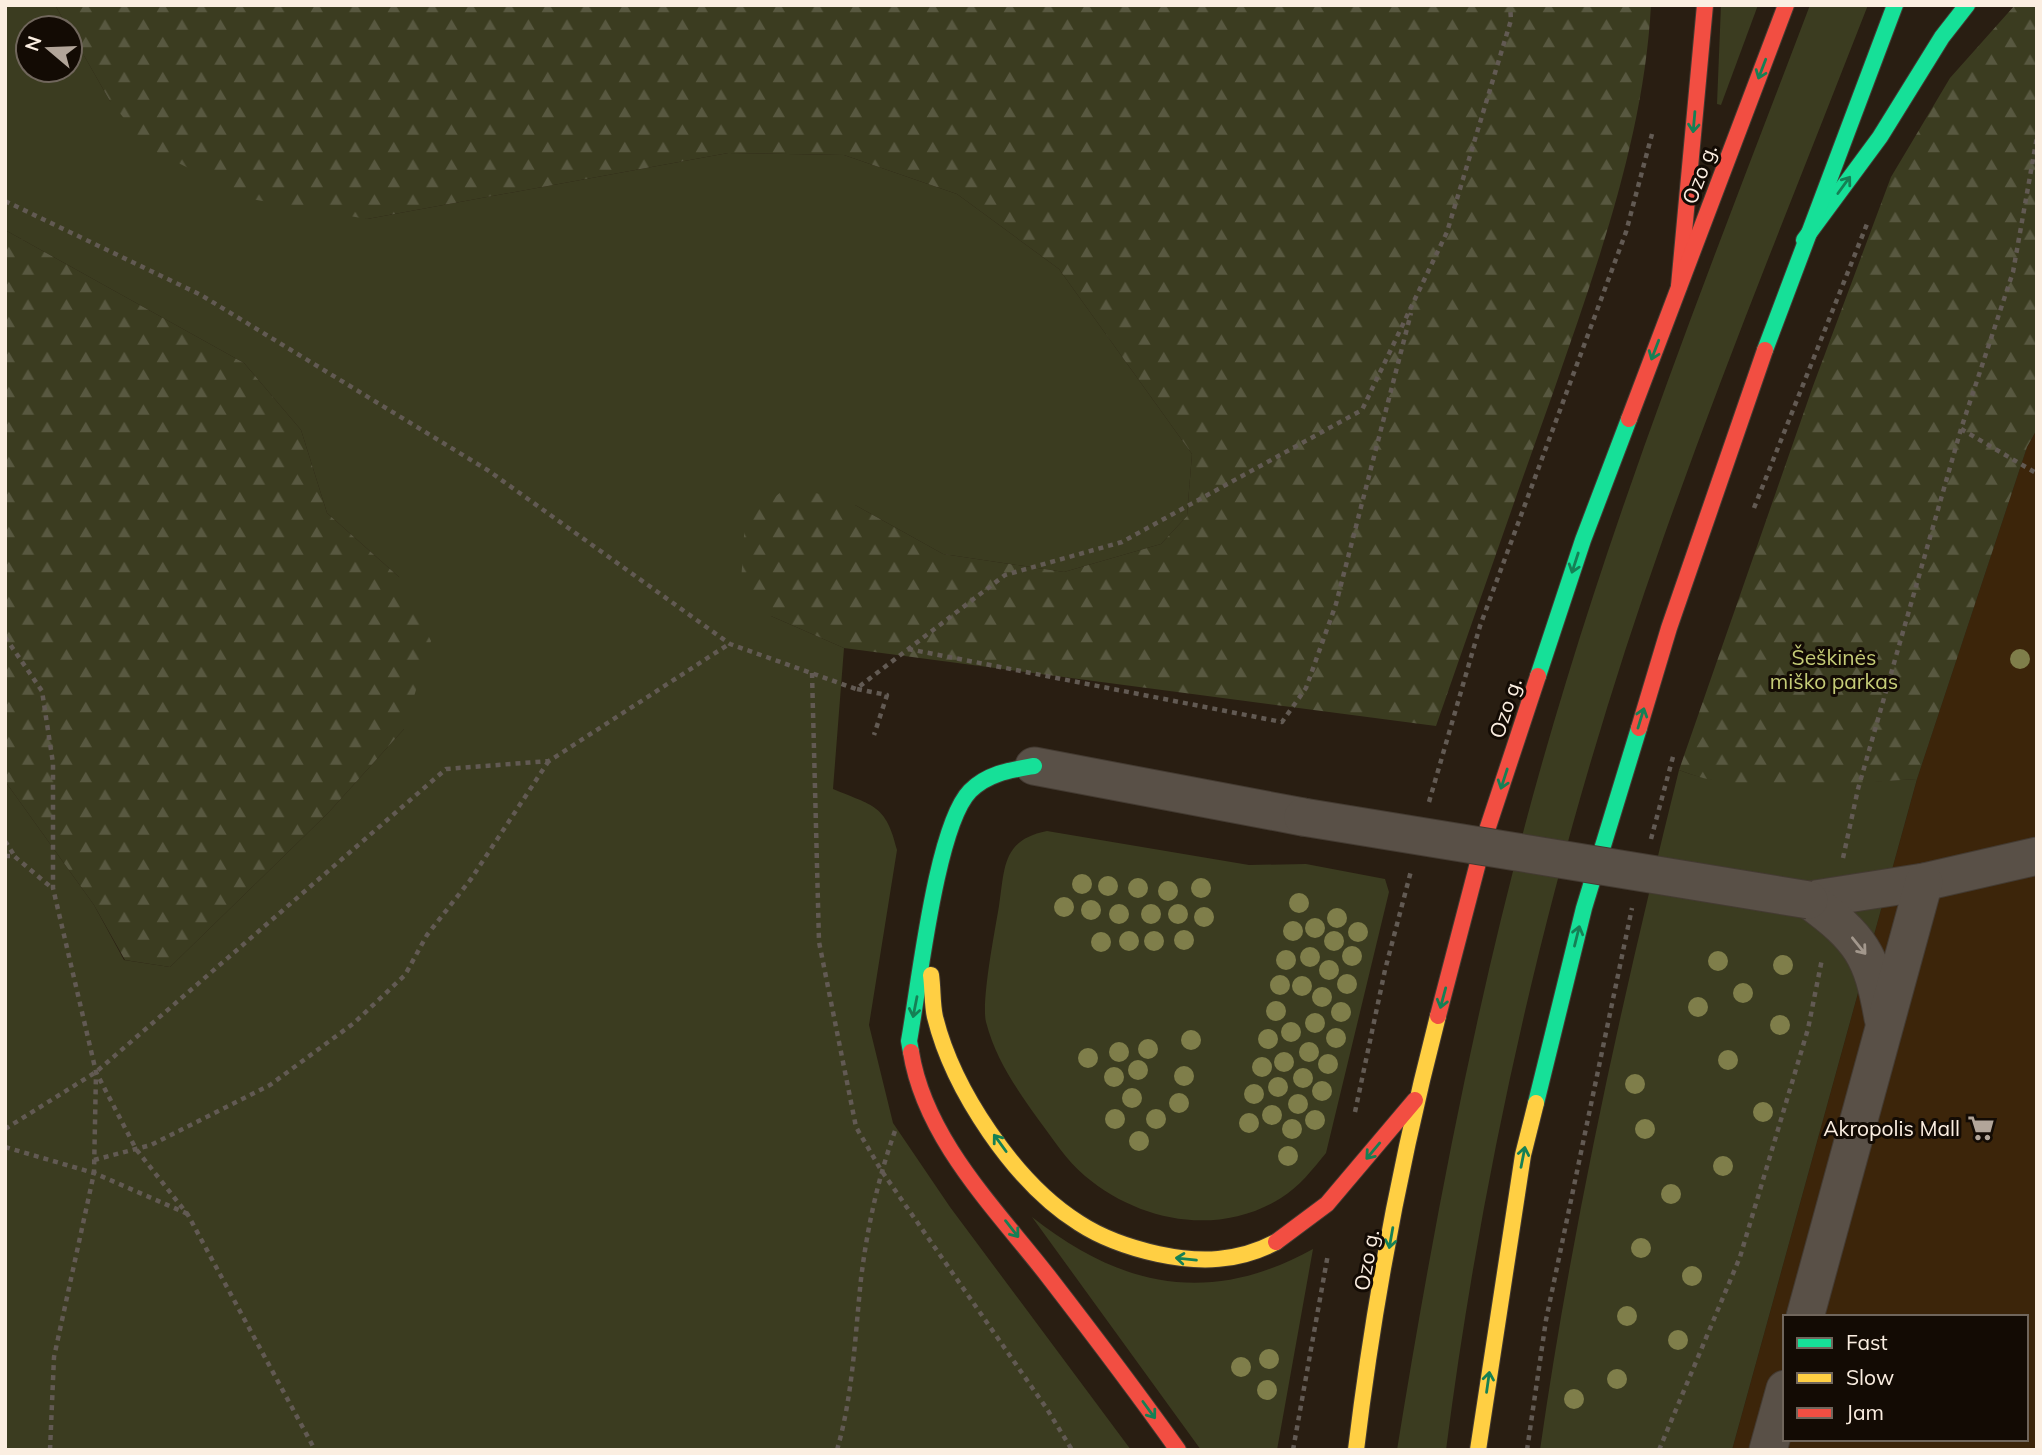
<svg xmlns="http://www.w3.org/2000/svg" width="2042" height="1455" viewBox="0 0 2042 1455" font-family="Mulish,sans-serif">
	<defs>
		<pattern id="forest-firs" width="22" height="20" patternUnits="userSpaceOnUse" patternTransform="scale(1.75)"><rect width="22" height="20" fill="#3b3c20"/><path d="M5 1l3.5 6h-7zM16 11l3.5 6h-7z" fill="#585840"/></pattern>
	</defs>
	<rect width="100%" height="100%" fill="#291e12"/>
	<path fill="#3c250a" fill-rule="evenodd" d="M2037 429V1450H1732L1917 779 2027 447ZM1785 1317H2026V1439H1785Z"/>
	<g fill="#3b3c20">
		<path d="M5 5H55L68 28H28V70H70V31L110 101 367 219 728 153 844 155 957 194 1059 269 1192 454 1187 516 1161 544 1064 572 943 554 855 505 771 616 844 648 833 789C873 806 886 804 897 850L869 1025 893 1123 950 1207 1131 1450H5V781L94 905 124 960 170 967 328 813 404 729 399 577 327 513 301 430 244 363 5 230Z"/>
		<polygon points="1721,5 1758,5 1721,105 1717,104"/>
		<path d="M1810 5H1868C1799 182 1727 358 1664 536 1559 832 1486 1139 1446 1450H1397C1439 1191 1489 932 1566 682 1636 452 1725 229 1810 5Z"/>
		<path d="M1679 770C1745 796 1846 782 1917 779L1732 1450H1540C1573 1220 1623 995 1679 770Z"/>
		<path d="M1047 831 1249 865 1306 864 1385 879 1389 892 1326 1153C1313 1169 1299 1187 1281 1198 1218 1237 1140 1222 1085 1176 1066 1160 1053 1139 1038 1119 1016 1088 996 1060 986 1022 981 1002 995 930 999 906 1005 867 1002 840 1047 831Z"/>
		<path d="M1032 1217C1122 1288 1210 1306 1313 1249L1277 1450H1201Z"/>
	</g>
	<g fill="url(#forest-firs)">
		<path d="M55 5H1651C1644 137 1597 266 1554 390 1514 502 1475 614 1436 726L844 648 771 616 741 583 745 520 790 485 855 505 943 554 1064 572 1161 544 1187 516 1192 454 1059 269 957 194 844 155 728 153 367 219 251 199 148 148 110 101Z"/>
		<path d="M2015 5H2037V429L2027 447 1917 779C1840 783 1751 799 1679 770L1813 386 1891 177 1950 78Z"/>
		<polygon points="5,230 244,363 301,430 327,513 399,577 431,641 404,729 328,813 170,967 125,960 94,905 5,781"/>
	</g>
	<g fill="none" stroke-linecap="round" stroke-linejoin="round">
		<defs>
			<g id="street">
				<polyline points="1034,766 1303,817"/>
				<polyline points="1809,900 1924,882 2037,856"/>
				<path d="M1809 900C1861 938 1872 955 1883 1018"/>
				<polyline points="1805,1317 1924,882"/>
				<polyline points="1768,1450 1785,1389"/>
			</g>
			<g id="fast">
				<polyline points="1804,240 1880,137 1942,37 1967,5"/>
				<polyline points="1765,350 1895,5"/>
				<polyline points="1538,676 1583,540 1629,419"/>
				<path d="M911 1052 909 1041C919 987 936 826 970 791 988 773 1011 770 1034 766"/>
				<polyline points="1536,1103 1584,908 1639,728"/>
			</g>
			<g id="slow">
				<path d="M931 975C933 989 932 1004 935 1017 953 1090 1015 1183 1079 1223 1102 1238 1131 1248 1158 1254 1200 1263 1238 1262 1276 1242"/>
				<path d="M1356 1450C1373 1308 1402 1155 1438 1016"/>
				<polyline points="1478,1450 1523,1155 1536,1103"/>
			</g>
			<g id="jam">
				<polyline points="1679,286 1705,5"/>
				<polyline points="1629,419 1786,5"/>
				<polyline points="1639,728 1669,628 1765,350"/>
				<polyline points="1438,1016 1485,836 1538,676"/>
				<path d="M911 1052C925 1139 995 1208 1048 1276 1092 1333 1136 1391 1178 1450"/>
				<polyline points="1276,1242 1327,1204 1415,1100"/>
			</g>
		</defs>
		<use href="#street" stroke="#443b32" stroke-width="39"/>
		<use href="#fast" stroke="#443b32" stroke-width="18"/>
		<use href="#slow" stroke="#443b32" stroke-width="18"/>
		<use href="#jam" stroke="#443b32" stroke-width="18"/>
		<g stroke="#625a53" stroke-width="4.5" stroke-dasharray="5 5" stroke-linecap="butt">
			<polyline points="5,201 201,295 489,471 730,644 856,689 1005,575 1122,542 1362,410 1447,232 1511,20 1510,5"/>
			<polyline points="1961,429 2036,473"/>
			<polyline points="1754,508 1867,224"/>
			<polyline points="5,637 42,691 53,763 53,888 96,1072 136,1149 188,1215 315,1450"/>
			<polyline points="908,649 1282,722 1306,688 1336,604 1411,313"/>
			<polyline points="812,673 819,942 856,1127 881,1170 1047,1409 1072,1450"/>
			<polyline points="857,689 887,695 874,735"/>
			<polyline points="1429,802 1480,626 1626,232 1652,134"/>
			<polyline points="1651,839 1674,753"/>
			<polyline points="5,841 14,855"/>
			<polyline points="5,856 14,856 52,888"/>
			<polyline points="1843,858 1858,789 1961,429 2013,272 2037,137"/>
			<polyline points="1355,1112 1385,970 1411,871"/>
			<polyline points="5,1129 96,1072 446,769 549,761 729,644"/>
			<polyline points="5,1147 94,1173 188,1214"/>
			<polyline points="94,1160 151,1145 270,1085 354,1023 405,975 427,935 471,879 548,762"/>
			<polyline points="50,1450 54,1357 94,1173 96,1073"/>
			<path d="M837 1450C853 1395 855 1336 861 1279 867 1229 878 1178 895 1131"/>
			<polyline points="1293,1450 1328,1254"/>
			<polyline points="1527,1450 1546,1320 1632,908"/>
			<polyline points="1659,1450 1740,1257 1808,1029 1822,959"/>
		</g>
		<use href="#street" stroke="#595047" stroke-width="37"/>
		<use href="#fast" stroke="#16e098" stroke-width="16"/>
		<use href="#slow" stroke="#ffcf43" stroke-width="16"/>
		<use href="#jam" stroke="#f24e42" stroke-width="16"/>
		<defs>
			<polyline id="street-bridge" points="1303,817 1809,900"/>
		</defs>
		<use href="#street-bridge" stroke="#443b32" stroke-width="39" stroke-linecap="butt"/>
		<use href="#street-bridge" stroke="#595047" stroke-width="37"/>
	</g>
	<g fill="#7f7e4a">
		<circle cx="2020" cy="659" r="10"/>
		<circle cx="1082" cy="884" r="10"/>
		<circle cx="1108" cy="886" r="10"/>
		<circle cx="1138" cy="888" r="10"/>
		<circle cx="1201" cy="888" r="10"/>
		<circle cx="1168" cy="891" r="10"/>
		<circle cx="1299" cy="903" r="10"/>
		<circle cx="1064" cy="907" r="10"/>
		<circle cx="1091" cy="910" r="10"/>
		<circle cx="1119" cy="914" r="10"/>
		<circle cx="1151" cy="914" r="10"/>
		<circle cx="1178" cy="914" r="10"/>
		<circle cx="1204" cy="917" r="10"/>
		<circle cx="1337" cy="918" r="10"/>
		<circle cx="1315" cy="928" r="10"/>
		<circle cx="1293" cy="931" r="10"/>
		<circle cx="1358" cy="932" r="10"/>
		<circle cx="1184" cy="940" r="10"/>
		<circle cx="1129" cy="941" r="10"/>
		<circle cx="1154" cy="941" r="10"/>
		<circle cx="1334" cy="941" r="10"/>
		<circle cx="1101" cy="942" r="10"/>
		<circle cx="1352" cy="956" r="10"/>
		<circle cx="1310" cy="957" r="10"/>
		<circle cx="1286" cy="960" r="10"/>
		<circle cx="1718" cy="961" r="10"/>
		<circle cx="1783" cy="965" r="10"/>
		<circle cx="1329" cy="970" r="10"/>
		<circle cx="1347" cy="984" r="10"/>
		<circle cx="1280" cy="985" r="10"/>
		<circle cx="1302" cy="986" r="10"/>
		<circle cx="1743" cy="993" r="10"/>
		<circle cx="1322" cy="997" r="10"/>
		<circle cx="1698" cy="1007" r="10"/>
		<circle cx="1276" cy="1011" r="10"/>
		<circle cx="1341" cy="1012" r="10"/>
		<circle cx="1315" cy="1023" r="10"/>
		<circle cx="1780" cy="1025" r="10"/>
		<circle cx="1291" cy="1032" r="10"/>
		<circle cx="1336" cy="1038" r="10"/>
		<circle cx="1268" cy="1039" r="10"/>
		<circle cx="1191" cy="1040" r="10"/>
		<circle cx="1148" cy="1049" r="10"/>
		<circle cx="1119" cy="1052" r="10"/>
		<circle cx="1309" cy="1052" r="10"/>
		<circle cx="1088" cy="1058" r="10"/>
		<circle cx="1728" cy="1060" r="10"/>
		<circle cx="1284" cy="1062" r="10"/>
		<circle cx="1328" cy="1064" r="10"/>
		<circle cx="1262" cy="1067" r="10"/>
		<circle cx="1138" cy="1070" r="10"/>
		<circle cx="1184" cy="1076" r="10"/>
		<circle cx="1114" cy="1077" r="10"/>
		<circle cx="1303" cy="1078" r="10"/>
		<circle cx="1635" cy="1084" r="10"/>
		<circle cx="1278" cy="1087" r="10"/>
		<circle cx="1322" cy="1091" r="10"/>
		<circle cx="1254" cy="1094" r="10"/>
		<circle cx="1132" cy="1098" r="10"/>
		<circle cx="1179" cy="1103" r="10"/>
		<circle cx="1298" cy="1104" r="10"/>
		<circle cx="1763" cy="1112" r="10"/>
		<circle cx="1272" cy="1115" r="10"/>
		<circle cx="1115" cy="1119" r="10"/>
		<circle cx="1156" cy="1119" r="10"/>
		<circle cx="1315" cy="1120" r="10"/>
		<circle cx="1249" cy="1123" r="10"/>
		<circle cx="1292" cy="1129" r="10"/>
		<circle cx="1645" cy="1129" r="10"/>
		<circle cx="1139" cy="1141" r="10"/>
		<circle cx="1288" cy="1156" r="10"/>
		<circle cx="1723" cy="1166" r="10"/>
		<circle cx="1671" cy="1194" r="10"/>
		<circle cx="1641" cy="1248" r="10"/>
		<circle cx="1692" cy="1276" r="10"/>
		<circle cx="1627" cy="1316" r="10"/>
		<circle cx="1678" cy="1340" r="10"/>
		<circle cx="1269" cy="1359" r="10"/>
		<circle cx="1241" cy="1367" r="10"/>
		<circle cx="1617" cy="1379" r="10"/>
		<circle cx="1267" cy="1390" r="10"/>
		<circle cx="1574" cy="1399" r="10"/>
	</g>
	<defs><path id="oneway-shaft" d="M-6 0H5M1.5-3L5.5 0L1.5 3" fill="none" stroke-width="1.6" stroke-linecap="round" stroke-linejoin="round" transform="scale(1.75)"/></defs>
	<g stroke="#158055">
		<use href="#oneway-shaft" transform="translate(1762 69) rotate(111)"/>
		<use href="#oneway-shaft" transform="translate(1694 122) rotate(95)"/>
		<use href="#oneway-shaft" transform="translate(1844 185) rotate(-54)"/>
		<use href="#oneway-shaft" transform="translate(1655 350) rotate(111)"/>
		<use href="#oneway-shaft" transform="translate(1575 563) rotate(108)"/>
		<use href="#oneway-shaft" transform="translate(1641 718) rotate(-73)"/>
		<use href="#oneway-shaft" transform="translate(1504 779) rotate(108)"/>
		<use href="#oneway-shaft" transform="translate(1577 936) rotate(-76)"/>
		<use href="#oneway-shaft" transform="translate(1443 998) rotate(105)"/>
		<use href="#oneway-shaft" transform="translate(915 1007) rotate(101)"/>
		<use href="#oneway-shaft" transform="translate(1000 1143) rotate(-126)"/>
		<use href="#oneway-shaft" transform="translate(1373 1151) rotate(130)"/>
		<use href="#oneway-shaft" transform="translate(1523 1157) rotate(-79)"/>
		<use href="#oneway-shaft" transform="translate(1012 1229) rotate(52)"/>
		<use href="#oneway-shaft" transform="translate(1391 1238) rotate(100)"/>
		<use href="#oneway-shaft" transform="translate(1186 1259) rotate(-174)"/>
		<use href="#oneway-shaft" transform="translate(1488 1382) rotate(-82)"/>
		<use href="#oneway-shaft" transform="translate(1149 1410) rotate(54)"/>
	</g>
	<use stroke="#a2978c" href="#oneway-shaft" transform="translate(1859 946) rotate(51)"/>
	<defs>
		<symbol id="supermarket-bare" viewBox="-9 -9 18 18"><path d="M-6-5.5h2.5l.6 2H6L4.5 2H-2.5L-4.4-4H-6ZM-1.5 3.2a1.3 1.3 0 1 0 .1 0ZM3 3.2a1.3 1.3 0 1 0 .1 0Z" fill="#b2a599" stroke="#130b04" stroke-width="2.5" paint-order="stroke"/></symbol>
	</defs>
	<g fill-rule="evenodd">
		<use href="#supermarket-bare" x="1962" y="1109" width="38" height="38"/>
	</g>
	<g text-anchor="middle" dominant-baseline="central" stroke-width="6" stroke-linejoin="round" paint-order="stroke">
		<g font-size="21" fill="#fbeee1" stroke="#130b04">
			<text transform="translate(1699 174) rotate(-69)">Ozo g.</text>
			<text transform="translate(1505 708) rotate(-72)">Ozo g.</text>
			<text transform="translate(1366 1260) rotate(-80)">Ozo g.</text>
		</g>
		<g font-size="21" fill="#c5cc77" stroke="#130b04">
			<text x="1834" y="657">Šeškinės<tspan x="1834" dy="24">miško parkas</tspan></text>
		</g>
		<g font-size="21" fill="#fbeee1" stroke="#130b04" text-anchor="end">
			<text x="1960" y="1128">Akropolis Mall</text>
		</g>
	</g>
	<rect width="2042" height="1455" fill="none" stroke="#fbeee1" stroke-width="14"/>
	<rect x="1783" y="1315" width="245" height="126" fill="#130b04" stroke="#70665c" stroke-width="2"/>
	<rect x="1797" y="1338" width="35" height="10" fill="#16e098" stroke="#70665c" stroke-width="2"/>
	<text x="1846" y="1350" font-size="21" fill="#fbeee1">Fast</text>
	<rect x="1797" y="1373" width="35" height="10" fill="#ffcf43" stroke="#70665c" stroke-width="2"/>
	<text x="1846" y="1385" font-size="21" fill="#fbeee1">Slow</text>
	<rect x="1797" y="1408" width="35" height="10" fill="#f24e42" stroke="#70665c" stroke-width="2"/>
	<text x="1846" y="1420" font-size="21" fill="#fbeee1">Jam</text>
	<g transform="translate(49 49) rotate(289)"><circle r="33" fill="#130b04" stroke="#70665c" stroke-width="2"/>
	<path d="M0-5L12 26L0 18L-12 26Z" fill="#b2a599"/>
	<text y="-10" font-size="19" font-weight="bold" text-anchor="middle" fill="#fbeee1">N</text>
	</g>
</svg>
